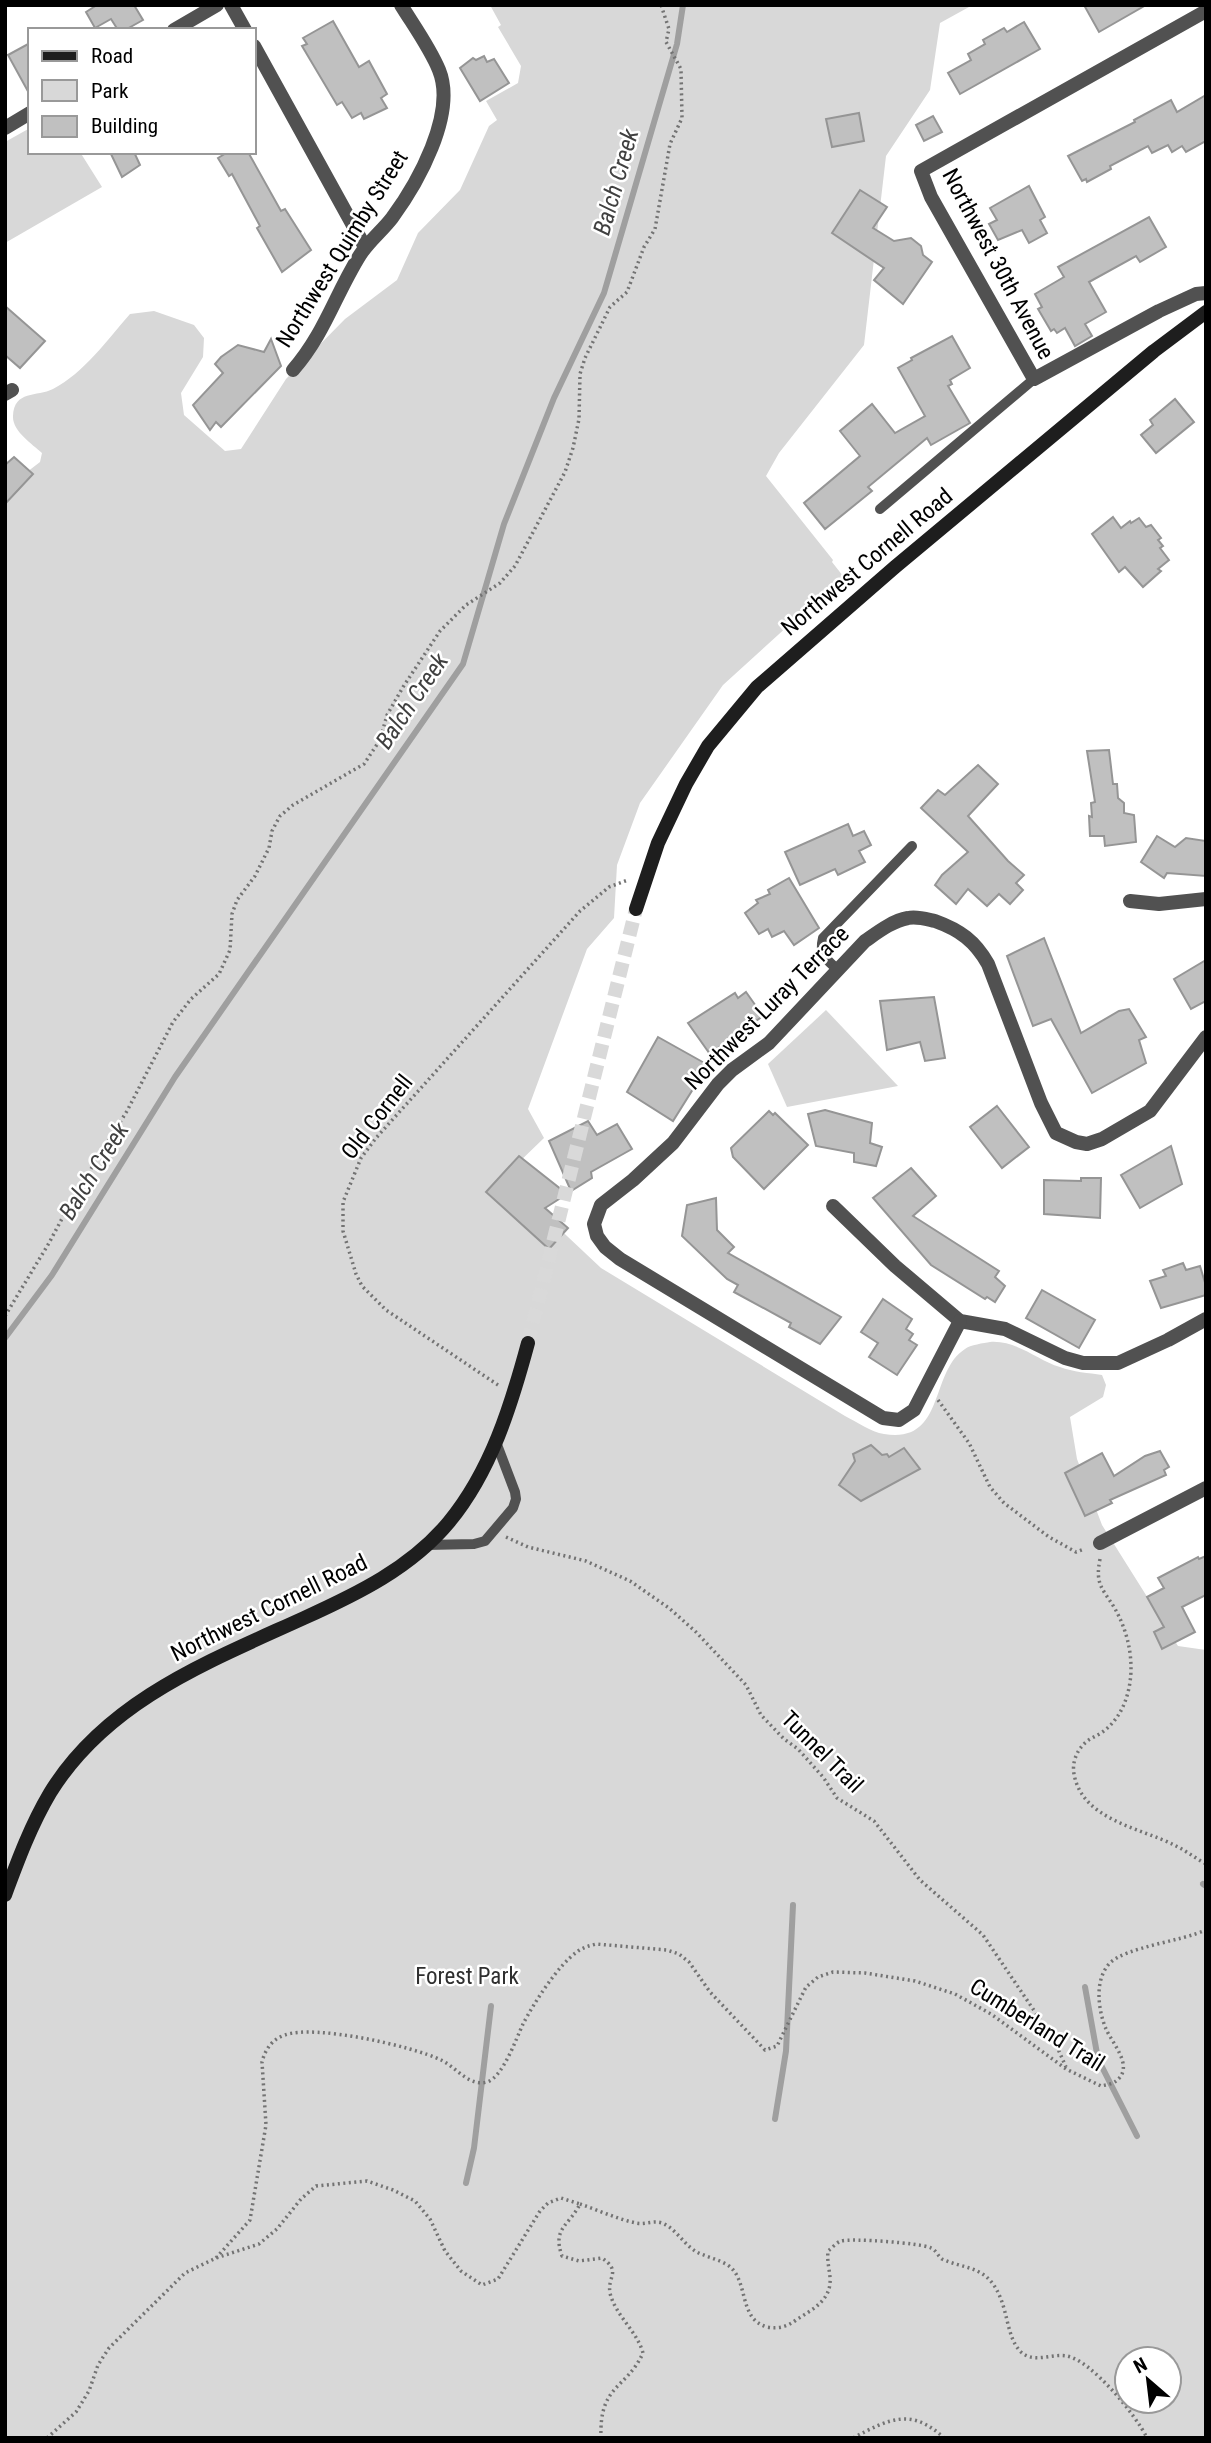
<svg xmlns="http://www.w3.org/2000/svg" width="1211" height="2443" viewBox="0 0 1211 2443" font-family="'Roboto Condensed',sans-serif">
	<rect width="100%" height="100%" fill="#fff"/>
	<g fill="#d8d8d8" fill-rule="evenodd">
		<path d="M490 5H968L969 7 940 23 930 90 886 156 864 345 779 453 766 476 833 560 832 562 843 576 723 685 640 803 617 865 614 918 587 949 528 1109 544 1138 515 1166 533 1204 601 1268 845 1416C857 1422 871 1432 884 1434 946 1444 929 1372 965 1349 970 1345 984 1343 990 1342 1017 1340 1037 1360 1060 1367 1073 1372 1089 1373 1102 1375L1106 1385 1103 1397 1070 1417 1077 1459 1102 1525 1178 1646 1206 1650V2438H5V489L40 462 42 453C32 444 12 431 13 416 14 390 37 397 53 389 84 373 107 340 130 314L154 311 194 325 204 338 203 357 181 393 184 415 225 451 241 449 286 379 345 319 397 280 418 233 460 190 489 126 497 120 486 101 518 83 521 66 498 27 501 25ZM1127 2359H1169V2401H1127Z"/>
		<polygon points="30,128 30,152 80,152 102,187 5,243 5,142"/>
		<polygon points="826,1010 898,1086 787,1107 768,1064"/>
	</g>
	<g fill="none" stroke-linecap="round" stroke-linejoin="round">
		<g stroke="#9f9f9f" stroke-width="6">
			<polyline points="5,1338 52,1275 175,1077 463,664 504,524 554,398 604,293 677,44 683,5"/>
			<polyline points="1203,1884 1206,1886"/>
			<polyline points="1085,1987 1098,2059 1137,2136"/>
			<polyline points="775,2119 786,2051 793,1905"/>
			<polyline points="466,2183 474,2148 491,2006"/>
		</g>
	</g>
	<g fill="#c0c0c0" stroke="#959595" stroke-width="2">
		<polygon points="97,5 134,5 143,20 125,30 118,30 111,19 95,28 86,12"/>
		<polygon points="1084,5 1146,5 1099,32"/>
		<polygon points="333,21 359,67 369,61 387,94 381,98 387,108 364,119 361,113 352,118 342,102 337,105 302,46 307,44 303,38"/>
		<polygon points="1024,22 1040,49 960,94 948,73 971,60 968,54 985,44 983,40 1004,28 1007,32"/>
		<polygon points="30,43 30,95 8,55"/>
		<polygon points="484,56 487,62 494,59 509,83 480,101 460,68 473,58 476,60"/>
		<polygon points="1206,95 1206,141 1186,152 1182,146 1172,152 1168,145 1152,153 1148,146 1110,166 1111,169 1087,182 1086,179 1082,181 1068,156 1135,122 1134,120 1171,100 1177,112"/>
		<polygon points="859,113 864,141 832,147 826,119"/>
		<polygon points="933,116 942,132 924,141 916,125"/>
		<polygon points="110,152 134,152 140,165 122,177"/>
		<polygon points="228,152 248,152 281,211 285,209 311,250 282,272 257,228 260,226 232,174 229,176 218,158"/>
		<polygon points="1029,186 1045,217 1040,220 1047,233 1029,243 1022,230 998,240 989,224 997,220 990,208"/>
		<polygon points="860,190 887,207 873,228 894,241 911,238 921,246 923,255 932,262 903,304 874,280 884,268 832,233"/>
		<polygon points="1149,217 1166,247 1140,262 1136,256 1089,282 1106,312 1085,324 1092,336 1075,346 1065,328 1057,333 1054,329 1051,331 1038,309 1042,307 1035,294 1064,277 1058,267"/>
		<polygon points="5,306 45,341 20,368 5,355"/>
		<polygon points="952,336 970,368 950,380 952,384 948,386 970,423 931,445 927,438 868,487 872,491 825,529 804,503 860,456 840,431 872,404 895,433 925,416 898,368 912,360 911,358"/>
		<polygon points="271,339 281,366 221,427 216,422 210,430 193,405 223,373 215,364 221,357 238,345 264,352"/>
		<polygon points="1175,399 1194,422 1156,453 1141,435 1153,425 1150,420"/>
		<polygon points="14,457 33,474 5,504 5,465"/>
		<polygon points="1113,517 1121,528 1130,521 1131,523 1139,518 1146,527 1151,525 1161,538 1158,540 1163,546 1160,548 1169,560 1158,569 1161,571 1143,587 1125,567 1119,572 1092,534"/>
		<polygon points="1109,750 1113,784 1117,784 1118,798 1124,803 1124,813 1134,815 1136,842 1105,846 1104,836 1090,836 1089,816 1092,817 1091,803 1095,802 1087,751"/>
		<polygon points="978,765 998,784 968,816 1008,861 1024,875 1016,883 1023,890 1010,904 999,894 987,906 968,889 956,904 935,885 942,875 968,852 921,808 938,790 945,795"/>
		<polygon points="848,824 853,836 864,831 871,845 859,851 865,862 838,875 835,869 800,885 785,852"/>
		<polygon points="1157,836 1175,847 1186,838 1206,841 1206,876 1167,873 1164,878 1141,862"/>
		<polygon points="789,878 819,928 794,945 784,931 772,937 768,929 759,934 745,913 758,903 756,900 770,894 768,890"/>
		<polygon points="1044,938 1081,1033 1119,1011 1129,1009 1146,1037 1139,1040 1146,1063 1092,1093 1051,1019 1033,1026 1007,956"/>
		<polygon points="1206,960 1206,1001 1191,1009 1174,979"/>
		<polygon points="746,992 763,1016 718,1048 712,1057 688,1023 735,993 738,998"/>
		<polygon points="934,997 945,1058 925,1061 920,1042 887,1050 880,1001"/>
		<polygon points="658,1037 708,1065 673,1121 627,1092"/>
		<polygon points="997,1106 1029,1147 1002,1168 970,1127"/>
		<polygon points="825,1110 872,1123 870,1143 882,1147 876,1166 854,1162 854,1153 816,1146 808,1114"/>
		<polygon points="769,1111 773,1115 775,1113 808,1145 764,1189 733,1157 731,1148"/>
		<polygon points="588,1121 597,1135 617,1124 632,1149 591,1172 592,1178 571,1191 549,1141"/>
		<polygon points="1171,1146 1182,1184 1140,1208 1121,1175"/>
		<polygon points="519,1156 567,1194 545,1208 568,1228 549,1249 486,1192"/>
		<polygon points="911,1168 936,1196 913,1216 999,1271 995,1277 1005,1286 995,1302 987,1297 985,1299 931,1265 873,1198"/>
		<polygon points="1081,1178 1101,1178 1100,1218 1044,1214 1044,1180 1081,1181"/>
		<polygon points="716,1198 717,1230 734,1247 728,1253 841,1317 820,1344 789,1327 791,1323 734,1292 738,1285 727,1279 682,1236 687,1205"/>
		<polygon points="1183,1263 1186,1270 1200,1266 1206,1286 1206,1295 1161,1308 1150,1281 1166,1276 1163,1270"/>
		<polygon points="1042,1290 1095,1320 1079,1348 1026,1318"/>
		<polygon points="883,1299 912,1319 906,1329 913,1334 909,1340 917,1345 897,1375 869,1357 878,1343 861,1332"/>
		<polygon points="871,1445 882,1455 887,1454 889,1457 904,1448 920,1469 861,1501 839,1485 855,1461 853,1454"/>
		<polygon points="1160,1451 1169,1467 1164,1470 1166,1475 1110,1500 1112,1503 1085,1516 1065,1473 1102,1453 1114,1476 1145,1456"/>
		<polygon points="1206,1556 1206,1595 1182,1607 1195,1632 1162,1649 1154,1632 1164,1627 1147,1597 1164,1588 1158,1578 1198,1557 1199,1559"/>
	</g>
	<g fill="none" stroke-linecap="round" stroke-linejoin="round">
		<polyline stroke="#d9d9d9" stroke-width="14" stroke-dasharray="14 7" stroke-linecap="butt" points="528,1343 636,909"/>
		<g stroke="#737373" stroke-width="3.5" stroke-dasharray="2 3.5" stroke-linecap="butt">
			<polyline points="5,1316 49,1243 73,1198 127,1111 173,1022 191,999 219,974 230,950 232,914 237,900 255,876 269,848 272,831 280,816 293,805 364,764 380,740 387,715 403,687 440,631 466,605 500,583 515,566 565,472 573,448 579,419 580,374 585,358 610,307 627,292 644,247 655,229 670,144 682,118 681,69 666,42 669,29 661,5"/>
			<polyline points="498,1385 386,1310 362,1286 356,1274 343,1231 343,1202 361,1158 376,1138 580,911 609,887 628,880"/>
			<polyline points="938,1400 969,1443 990,1487 1004,1503 1049,1537 1076,1552 1084,1549"/>
			<polyline points="506,1537 528,1547 586,1561 630,1581 669,1608 696,1632 746,1685 761,1715 784,1739 798,1749 823,1777 837,1798 874,1821 920,1880 983,1935 1054,2040 1066,2067"/>
			<path d="M1100 1559C1095 1584 1102 1588 1114 1607 1125 1626 1131 1647 1131 1668 1131 1691 1123 1716 1105 1730 1098 1736 1089 1738 1083 1745 1076 1752 1072 1764 1074 1774 1082 1820 1141 1828 1174 1845 1185 1850 1195 1858 1206 1864"/>
			<path d="M580 2204C598 2210 617 2219 636 2223 645 2225 653 2220 662 2223 675 2228 683 2243 695 2251 705 2257 719 2259 729 2266 749 2281 738 2319 767 2327 778 2329 787 2327 796 2320 813 2309 832 2300 830 2277 829 2267 827 2261 828 2251 832 2248 837 2242 841 2241 851 2238 922 2243 931 2248 936 2250 938 2256 942 2259 961 2268 980 2266 993 2284 1009 2306 1005 2336 1021 2352 1034 2364 1052 2353 1067 2356 1092 2361 1136 2415 1147 2438"/>
			<path d="M216 2258 250 2220 266 2125 262 2062C265 2050 272 2039 285 2035 314 2024 412 2046 441 2060 456 2067 469 2087 487 2082 503 2077 516 2039 523 2024 534 2003 558 1965 577 1952 583 1947 589 1946 596 1944L667 1950 679 1954 689 1962 710 1992 765 2050 777 2046 806 1987 818 1977 833 1972 865 1973 915 1981 955 1994 991 2014 1066 2069 1101 2086C1105 2085 1113 2084 1116 2081 1135 2067 1112 2043 1106 2029 1098 2010 1094 1979 1110 1963 1126 1947 1182 1941 1206 1930"/>
			<path d="M47 2438 76 2412 89 2391 98 2365 109 2348 185 2273 216 2258 259 2244 277 2229 301 2199 316 2186 367 2181 393 2190 415 2201 430 2219 445 2251 461 2271 482 2285 498 2279 540 2211 548 2203 561 2198 580 2204C569 2226 552 2228 562 2256L579 2261 602 2258C622 2272 607 2276 610 2293 615 2315 637 2331 643 2353 626 2390 599 2384 601 2438"/>
			<path d="M853 2438C889 2419 911 2407 944 2438"/>
		</g>
		<g stroke="#515151" stroke-width="10">
			<polyline points="880,509 1034,379"/>
			<path d="M838 970C825 958 819 955 823 938L912 846"/>
			<polyline points="426,1545 474,1544 485,1541 513,1508 516,1499 515,1492 496,1442"/>
		</g>
		<g stroke="#515151" stroke-width="14">
			<polyline points="231,5 245,30"/>
			<polyline points="1206,11 921,171 931,197 1034,379 1159,311 1196,294 1206,293"/>
			<polyline points="174,30 217,5"/>
			<polyline points="254,46 365,247"/>
			<polyline points="5,128 30,113"/>
			<path d="M293 370C325 333 335 295 360 255 369 241 382 231 392 218 417 184 457 114 439 70 430 48 414 26 401 5"/>
			<polyline points="5,394 12,390"/>
			<polyline points="1130,901 1159,904 1206,899"/>
			<polyline points="833,1206 895,1266 960,1321 1005,1329 1065,1358 1083,1363 1118,1363 1168,1340 1206,1319"/>
			<path d="M960 1321 914 1410 899 1420 883 1418 620 1259 605 1247 597 1236 594 1224 601 1205 633 1180 673 1143 718 1084 732 1070 769 1043 865 941C878 932 892 921 908 918 917 916 926 919 935 921 960 930 975 941 988 964L1041 1103 1056 1133 1076 1142 1087 1144 1102 1139 1150 1111 1206 1037"/>
			<polyline points="1100,1543 1206,1488"/>
		</g>
		<g stroke="#1e1e1e" stroke-width="14">
			<polyline points="636,909 658,843 686,784 708,746 757,687 895,567 1154,351 1206,312"/>
			<path d="M5 1895C18 1860 31 1825 50 1793 107 1700 210 1661 304 1618 357 1594 411 1568 449 1522 491 1471 511 1406 528 1343"/>
		</g>
	</g>
	<g text-anchor="middle" dominant-baseline="central" stroke-width="5" stroke-linejoin="round" paint-order="stroke">
		<g font-size="23" fill="#000" stroke="#fff">
			<text transform="translate(342 249) rotate(-58)">Northwest Quimby Street</text>
			<text transform="translate(998 264) rotate(62)">Northwest 30th Avenue</text>
			<text transform="translate(867 562) rotate(-40)">Northwest Cornell Road</text>
			<text transform="translate(767 1008) rotate(-45)">Northwest Luray Terrace</text>
			<text transform="translate(377 1117) rotate(-52)">Old Cornell</text>
			<text transform="translate(269 1608) rotate(-26)">Northwest Cornell Road</text>
			<text transform="translate(822 1752) rotate(45)">Tunnel Trail</text>
			<text transform="translate(1037 2025) rotate(32)">Cumberland Trail</text>
		</g>
		<g font-size="23" fill="#2f2f2f" stroke="#fff">
			<text x="467" y="1976">Forest Park</text>
		</g>
		<g font-size="24" font-style="italic" fill="#404040" stroke="#fff">
			<text transform="translate(616 182) rotate(-74)">Balch Creek</text>
			<text transform="translate(412 701) rotate(-56)">Balch Creek</text>
			<text transform="translate(94 1171) rotate(-58)">Balch Creek</text>
		</g>
	</g>
	<rect width="1211" height="2443" fill="none" stroke="#000000" stroke-width="14"/>
	<rect x="28" y="28" width="228" height="126" fill="#ffffff" stroke="#999999" stroke-width="2"/>
	<rect x="42" y="51" width="35" height="10" fill="#1e1e1e" stroke="#999999" stroke-width="2"/>
	<text x="91" y="63" font-size="21" fill="#000000">Road</text>
	<rect x="42" y="80" width="35" height="21" fill="#d8d8d8" stroke="#999999" stroke-width="2"/>
	<text x="91" y="98" font-size="21" fill="#000000">Park</text>
	<rect x="42" y="116" width="35" height="21" fill="#c0c0c0" stroke="#999999" stroke-width="2"/>
	<text x="91" y="133" font-size="21" fill="#000000">Building</text>
	<g transform="translate(1148 2380) rotate(332)"><circle r="33" fill="#ffffff" stroke="#999999" stroke-width="2"/>
	<path d="M0-5L12 26L0 18L-12 26Z" fill="#000000"/>
	<text y="-10" font-size="19" font-weight="bold" text-anchor="middle" fill="#000000">N</text>
	</g>
</svg>
